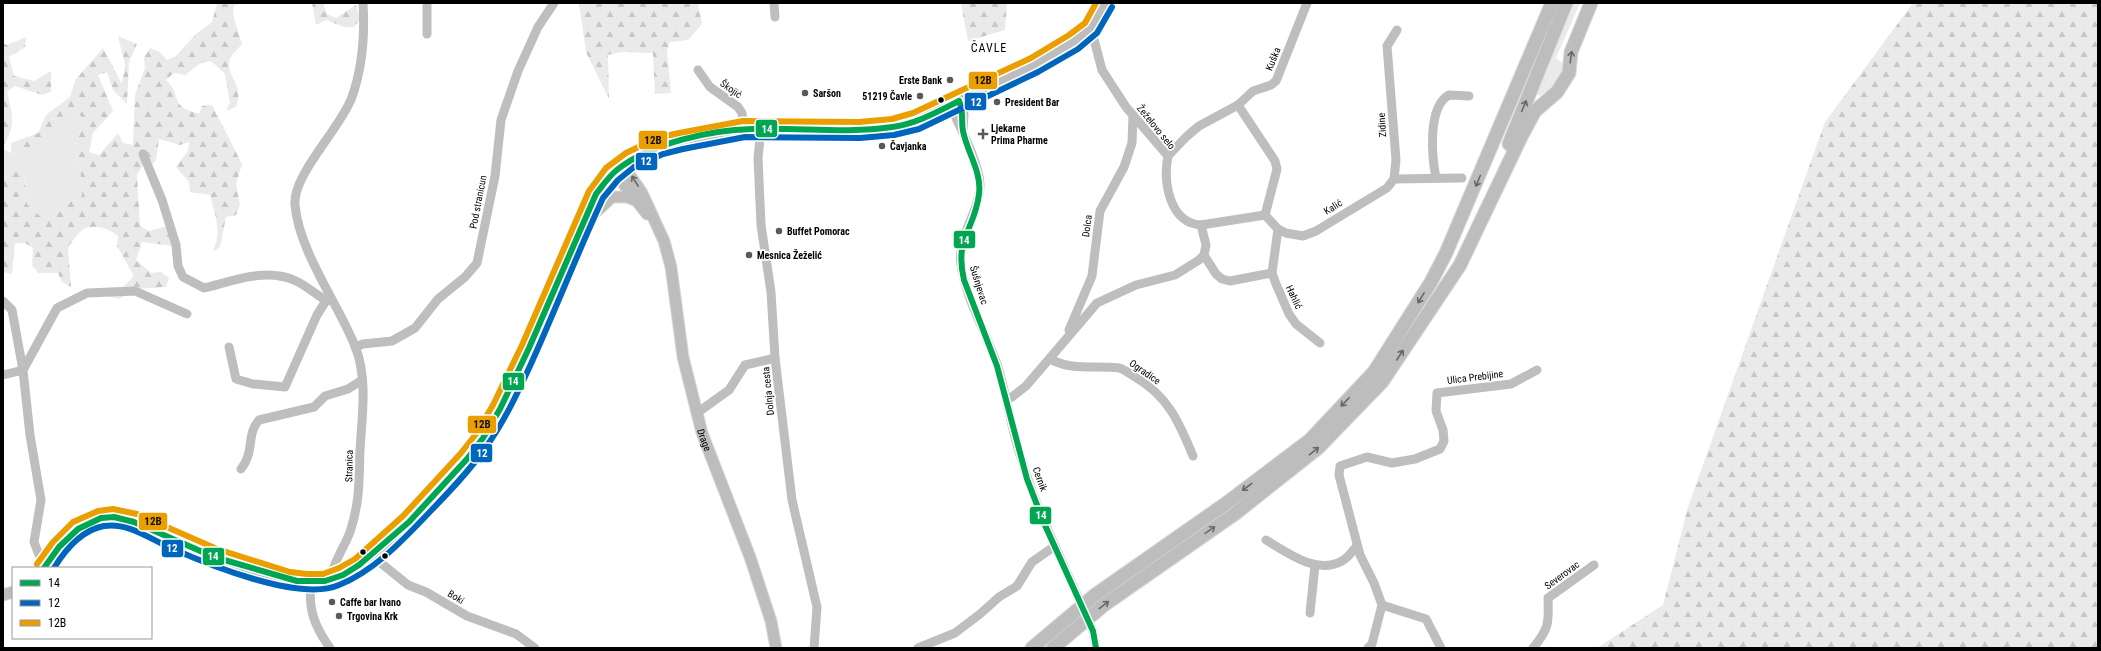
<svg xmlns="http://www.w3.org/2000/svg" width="2101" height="651" viewBox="0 0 2101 651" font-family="'Roboto Condensed',sans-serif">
	<defs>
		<pattern id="forest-firs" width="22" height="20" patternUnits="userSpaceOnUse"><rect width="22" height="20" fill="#eaeaea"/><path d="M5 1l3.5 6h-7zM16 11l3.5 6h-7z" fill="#c7c7c7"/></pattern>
	</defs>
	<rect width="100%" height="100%" fill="#fff"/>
	<g fill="#eaeaea">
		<path d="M1573 3H1580L1556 58C1565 63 1565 68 1563 78L1540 96 1537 94Z"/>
		<polygon points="78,112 84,121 74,148 80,166 82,196 65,205 51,219 41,217 27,204 24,173 4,171 3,160 20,149 40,146 51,120"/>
	</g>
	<g fill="url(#forest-firs)" fill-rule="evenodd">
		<path d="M217 3H245L234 5 233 15 242 44C239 48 232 54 230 59 224 75 245 84 236 107L226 111 230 103 225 74 211 61 201 63 185 75 174 73 166 80C177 90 174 98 181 106 185 110 194 112 199 114L202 106 212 105 242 164 236 184 240 205 236 215 226 217 220 247 212 252C223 234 215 214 210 195L190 192 189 182 176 167 188 151 189 142 180 145 159 139 156 160 150 168 147 158 137 175 140 226 149 231 168 226 172 246 142 242 136 260 151 273 161 272 169 278 166 287 136 289 119 299 101 294 120 290 134 276 117 246 118 236C109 228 90 222 80 232 76 236 72 242 68 247L71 287 62 282 58 273H39L32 266 33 248 25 243H15L12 274 3 272V149L11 153V143L38 133 46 115 70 97 76 79 103 48 122 84 125 65 118 36 137 44 129 62 127 104 113 90 107 72 98 75 113 111 93 133 89 152 99 155 118 133 123 143 133 145 135 95 145 68 144 58 150 48 160 52 167 60 176 56 196 34 212 22ZM78 112 84 121 74 148 80 166 82 196 65 205 51 219 41 217 27 204 24 173 4 171 3 160 20 149 40 146 52 130 51 120Z"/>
		<polygon points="312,3 323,3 327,14 336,18 356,5 360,20 353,27 344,27 326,20 316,25"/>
		<polygon points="579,3 698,3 702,24 688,40 670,42 667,51 671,93 655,94 653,53 621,52 608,55 609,99 586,52"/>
		<polygon points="961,3 1007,3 1005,30 968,41"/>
		<polygon points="1913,3 2098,3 2098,648 1597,648 1663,605 1688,507 1825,122"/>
		<path d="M26 37 25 47 9 57 14 76 34 81 51 71V92L42 95 15 86 7 92C13 117 16 124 3 147V43L7 45Z"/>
	</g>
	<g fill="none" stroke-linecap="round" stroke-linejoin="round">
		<defs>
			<g id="major">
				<path id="s1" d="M623 165 642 193 664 241 671 267 683 357 702 433 750 557 771 621 776 648"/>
				<polyline points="619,168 619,178 647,214"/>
				<polyline points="585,222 612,197 627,197 637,201"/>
				<path d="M44 568C61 540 90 508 127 519 146 525 164 537 182 544 210 557 240 565 269 574 294 582 319 588 343 575 365 564 385 544 403 528 419 512 434 495 449 478 461 465 474 453 483 438 530 361 557 275 596 194L612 174 630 160 660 146 681 141 744 129 859 130 893 127 916 121 1035 65 1074 42 1091 28 1105 3"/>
				<polyline points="3,595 13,592"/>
			</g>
			<g id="highway">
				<polyline points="1509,144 1566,3"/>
				<polyline points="1032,648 1095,595 1228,502 1310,440 1374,372 1431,282 1446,253 1552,3"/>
				<polyline points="1053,648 1104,605 1236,513 1318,448 1382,382 1460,265 1521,137 1535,111 1557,92 1569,73 1571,52 1591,3"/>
			</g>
		</defs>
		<use href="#major" stroke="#dbdbdb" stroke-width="13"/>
		<use href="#highway" stroke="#dbdbdb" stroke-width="15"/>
		<g stroke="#bebebe" stroke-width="9">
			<polyline points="774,3 775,17"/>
			<polyline points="427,34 427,3"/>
			<polyline points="698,70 710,87 738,107 742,113 744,129"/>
			<polyline points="959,101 964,114 963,130"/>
			<path d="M950 105C959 126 979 162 980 184 980 213 957 234 961 265 966 300 987 334 998 367 1007 397 1011 428 1021 458 1034 502 1054 544 1073 586"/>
			<polyline points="1238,105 1275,161 1277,169 1265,215"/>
			<polyline points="761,129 758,158 761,225 771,292 775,358 792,500 817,607 814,648"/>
			<path d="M143 154 162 200 176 245 178 266 183 277 204 288C233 281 266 267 296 281 307 286 316 295 327 301"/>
			<polyline points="1168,156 1186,137 1199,126 1238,105 1253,91 1271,85 1276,81 1307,3"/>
			<path d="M1436 178C1432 158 1427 107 1449 95L1469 96"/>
			<polyline points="1394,179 1462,178"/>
			<polyline points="1201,225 1265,215 1278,229 1286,233 1303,236 1316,231 1387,188 1394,179 1396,160 1387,46 1397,30"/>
			<polyline points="1278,229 1272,273 1276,284 1289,314 1296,324 1320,343"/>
			<polyline points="1204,255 1216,274 1222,279 1230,281 1272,273"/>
			<polyline points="3,301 12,310 23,370 30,435 41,500 34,542 44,568"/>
			<polyline points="1069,330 1092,276 1100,211 1124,167 1132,143 1133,116"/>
			<polyline points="229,347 236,379 253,384 285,387 317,315 329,296"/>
			<polyline points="355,347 363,344 392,341 415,328 438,299 465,277 477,263 495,176 501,120 518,71 538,27 554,3"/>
			<path d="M1050 359C1072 371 1094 365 1119 368 1124 369 1130 374 1135 377 1168 396 1179 422 1193 456"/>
			<polyline points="3,375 23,370 57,308 87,293 135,291 187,314"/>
			<path d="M1006 399 1012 397 1026 386 1097 303 1136 285 1175 275 1199 260 1204 255 1206 245 1201 225C1169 223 1163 181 1168 156L1126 107 1102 70 1091 28"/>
			<polyline points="697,413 729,390 745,365 775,358"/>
			<path d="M241 469C255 452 246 434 259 420L314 407 325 396 348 389 362 380"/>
			<path d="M1266 540C1288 553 1316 575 1342 561 1348 558 1353 550 1357 546"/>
			<polyline points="371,555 408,585 426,592 467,616 516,634 535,648"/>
			<path d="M330 580C333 562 344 548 350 532 360 502 359 480 360 450 362 416 368 378 355 346 337 302 299 251 295 205 292 175 341 128 352 97 363 66 365 36 363 3"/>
			<path d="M311 584C308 610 315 627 330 648"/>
			<polyline points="1382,605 1426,619 1441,648"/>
			<polyline points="1310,613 1315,565"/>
			<polyline points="1093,631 1096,648"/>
			<polyline points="918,648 955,633 980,614 999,597 1017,586 1032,562 1055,546"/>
			<polyline points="1368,648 1372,644 1382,605 1374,583 1360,555 1339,475 1340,466 1367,457 1392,463 1415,459 1440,449 1444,441 1443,430 1436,411 1437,393 1511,384 1537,370"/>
			<path d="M1533 648C1549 629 1549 623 1548 598L1594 565"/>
		</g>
		<use href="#major" stroke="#bdbdbd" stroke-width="11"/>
		<use href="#highway" stroke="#bdbdbd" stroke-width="13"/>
		<polyline stroke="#bebebe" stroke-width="9" points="1073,586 1093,631"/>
		<defs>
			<g id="bus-1">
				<path d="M959 101C964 111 961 121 963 131 967 152 982 172 979 194 975 230 954 237 964 280L997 366 1027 479 1044 523 1093 631 1096 648"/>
				<path d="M44 568 59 547 78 529 101 518 114 517 134 522 214 557 297 581H325L343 575 359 565 409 522 467 459 483 438 500 409 529 348 596 194C603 185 609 176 618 169 652 143 710 130 752 129 799 127 845 134 892 127 916 124 937 112 959 101"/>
			</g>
			<path id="bus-2" d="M54 568C65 550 82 530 104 526 128 522 150 539 171 548 209 565 300 602 339 585 372 572 399 544 423 519 444 497 469 472 486 447 504 422 517 394 530 366 555 311 577 254 603 198L618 180 634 167 663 154 683 149 745 137 860 138 894 135 919 129 1038 72 1078 49 1097 33 1112 7"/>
			<polyline id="bus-3" points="37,564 53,542 73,522 98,511 113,509 137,514 217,549 290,572 307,574 323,574 339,568 355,559 403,516 461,453 476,434 493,405 522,345 589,191 606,168 626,153 657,138 679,133 743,121 859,122 892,119 913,113 1031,58 1069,35 1085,23 1096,3"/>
		</defs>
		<use href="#bus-1" stroke="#fff" stroke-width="9"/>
		<use href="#bus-2" stroke="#fff" stroke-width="9"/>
		<use href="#bus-3" stroke="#fff" stroke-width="9"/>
		<use href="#bus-1" stroke="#00a651" stroke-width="6"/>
		<use href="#bus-2" stroke="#0065bd" stroke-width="6"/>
		<use href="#bus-3" stroke="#eb9e00" stroke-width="6"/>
	</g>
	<defs><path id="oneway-shaft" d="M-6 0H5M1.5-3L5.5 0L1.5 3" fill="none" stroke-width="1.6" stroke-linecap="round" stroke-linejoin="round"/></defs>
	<g stroke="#686868">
		<use href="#oneway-shaft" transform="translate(1571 57) rotate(-82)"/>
		<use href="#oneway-shaft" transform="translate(1524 106) rotate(-67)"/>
		<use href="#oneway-shaft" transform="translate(635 181) rotate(-122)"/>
		<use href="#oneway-shaft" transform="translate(1478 181) rotate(113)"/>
		<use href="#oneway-shaft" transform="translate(1421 298) rotate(122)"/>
		<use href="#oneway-shaft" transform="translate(1400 355) rotate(-57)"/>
		<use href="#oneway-shaft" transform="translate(1345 402) rotate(134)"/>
		<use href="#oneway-shaft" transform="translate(1314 451) rotate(-39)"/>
		<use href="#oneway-shaft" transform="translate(1247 487) rotate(143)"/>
		<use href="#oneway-shaft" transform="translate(1210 530) rotate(-34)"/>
		<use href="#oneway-shaft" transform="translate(1104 605) rotate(-38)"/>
	</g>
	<g fill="#595959" stroke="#fff" stroke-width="1.5">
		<circle cx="950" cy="80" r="4"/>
		<circle cx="805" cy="93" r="4"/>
		<circle cx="920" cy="96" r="4"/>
		<circle cx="997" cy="102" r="4"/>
		<path d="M981 128h4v4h4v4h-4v4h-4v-4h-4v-4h4z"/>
		<circle cx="882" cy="146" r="4"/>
		<circle cx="779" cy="231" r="4"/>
		<circle cx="749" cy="255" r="4"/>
		<circle cx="332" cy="602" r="4"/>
		<circle cx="339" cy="616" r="4"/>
	</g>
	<g fill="#000" stroke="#fff" stroke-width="1.5">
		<circle cx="941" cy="100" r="3.5"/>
		<circle cx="363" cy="552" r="3.5"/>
		<circle cx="385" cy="556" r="3.5"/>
	</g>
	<g text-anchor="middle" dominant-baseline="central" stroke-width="3.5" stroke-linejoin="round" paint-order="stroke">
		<g font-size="10" fill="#000" stroke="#fff">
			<text transform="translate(1273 59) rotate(-68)">Kuška</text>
			<text transform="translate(731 89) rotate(35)">Škojić</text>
			<text transform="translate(1382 125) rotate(-94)">Zidine</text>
			<text transform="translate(1156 127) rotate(51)">Žeželovo selo</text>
			<text transform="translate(478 202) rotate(-79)">Pod stranicun</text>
			<text transform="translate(1333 207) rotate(-32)">Kalić</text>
			<text transform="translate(1087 226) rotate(-83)">Dolca</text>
			<text transform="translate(979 285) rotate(73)">Šušnjevac</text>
			<text transform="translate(1294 297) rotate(65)">Hahlić</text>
			<text transform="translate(1145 372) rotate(35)">Ogradice</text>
			<text transform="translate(1475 377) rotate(-7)">Ulica Prebijine</text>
			<text transform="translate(768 391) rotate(-96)">Dolnja cesta</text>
			<text stroke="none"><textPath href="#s1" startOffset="290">Drage</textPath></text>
			<text transform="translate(349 466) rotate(-89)">Stranica</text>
			<text transform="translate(1040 479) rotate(70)">Cernik</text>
			<text transform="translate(1562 575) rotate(-36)">Severovac</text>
			<text transform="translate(456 597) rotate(32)">Boki</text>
		</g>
		<g font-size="10" font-weight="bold" fill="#000" stroke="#fff" text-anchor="start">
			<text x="942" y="80" text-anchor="end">Erste Bank</text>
			<text x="813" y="93">Saršon</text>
			<text x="912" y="96" text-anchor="end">51219 Čavle</text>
			<text x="1005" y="102">President Bar</text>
			<text x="991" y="128">Ljekarne<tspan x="991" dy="12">Prima Pharme</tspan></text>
			<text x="890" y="146">Čavjanka</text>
			<text x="787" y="231">Buffet Pomorac</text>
			<text x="757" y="255">Mesnica Žeželić</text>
			<text x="340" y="602">Caffe bar Ivano</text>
			<text x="347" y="616">Trgovina Krk</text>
		</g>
		<g font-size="12" letter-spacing="1" fill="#000" stroke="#fff">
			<text x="989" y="48">ČAVLE</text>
		</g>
	</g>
	<g stroke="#fff" stroke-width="1.5">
		<rect x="968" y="71" width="30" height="19" rx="4" fill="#eb9e00"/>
		<rect x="964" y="92" width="23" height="19" rx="4" fill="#0065bd"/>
		<rect x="755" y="119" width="23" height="19" rx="4" fill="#00a651"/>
		<rect x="638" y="130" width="30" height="20" rx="4" fill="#eb9e00"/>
		<rect x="635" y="152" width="23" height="19" rx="4" fill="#0065bd"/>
		<rect x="953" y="230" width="23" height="19" rx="4" fill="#00a651"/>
		<rect x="502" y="372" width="23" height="19" rx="4" fill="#00a651"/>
		<rect x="467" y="415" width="30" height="19" rx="4" fill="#eb9e00"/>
		<rect x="470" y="443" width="23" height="20" rx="4" fill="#0065bd"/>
		<rect x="1029" y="506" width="23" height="19" rx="4" fill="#00a651"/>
		<rect x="138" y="512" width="30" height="19" rx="4" fill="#eb9e00"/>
		<rect x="161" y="539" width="23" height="19" rx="4" fill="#0065bd"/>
		<rect x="202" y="547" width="23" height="19" rx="4" fill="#00a651"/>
	</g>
	<g font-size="11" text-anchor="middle" font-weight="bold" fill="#fff">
		<text x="976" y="106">12</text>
		<text x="767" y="133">14</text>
		<text x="646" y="165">12</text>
		<text x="964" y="244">14</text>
		<text x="513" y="385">14</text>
		<text x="482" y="457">12</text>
		<text x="1041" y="519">14</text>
		<text x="172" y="552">12</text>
		<text x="213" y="560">14</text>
	</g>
	<g font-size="11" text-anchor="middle" font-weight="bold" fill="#111">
		<text x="983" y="84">12B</text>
		<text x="653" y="144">12B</text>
		<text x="482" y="428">12B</text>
		<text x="153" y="525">12B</text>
	</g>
	<rect width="2101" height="651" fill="none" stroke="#000000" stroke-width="8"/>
	<rect x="12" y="567" width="140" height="72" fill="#ffffff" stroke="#999999"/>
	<rect x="20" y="580" width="20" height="6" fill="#00a651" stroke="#999999"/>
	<text x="48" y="587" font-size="12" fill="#000000">14</text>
	<rect x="20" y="600" width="20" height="6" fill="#0065bd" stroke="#999999"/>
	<text x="48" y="607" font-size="12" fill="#000000">12</text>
	<rect x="20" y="620" width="20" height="6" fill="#eb9e00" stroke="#999999"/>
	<text x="48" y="627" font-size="12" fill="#000000">12B</text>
</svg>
